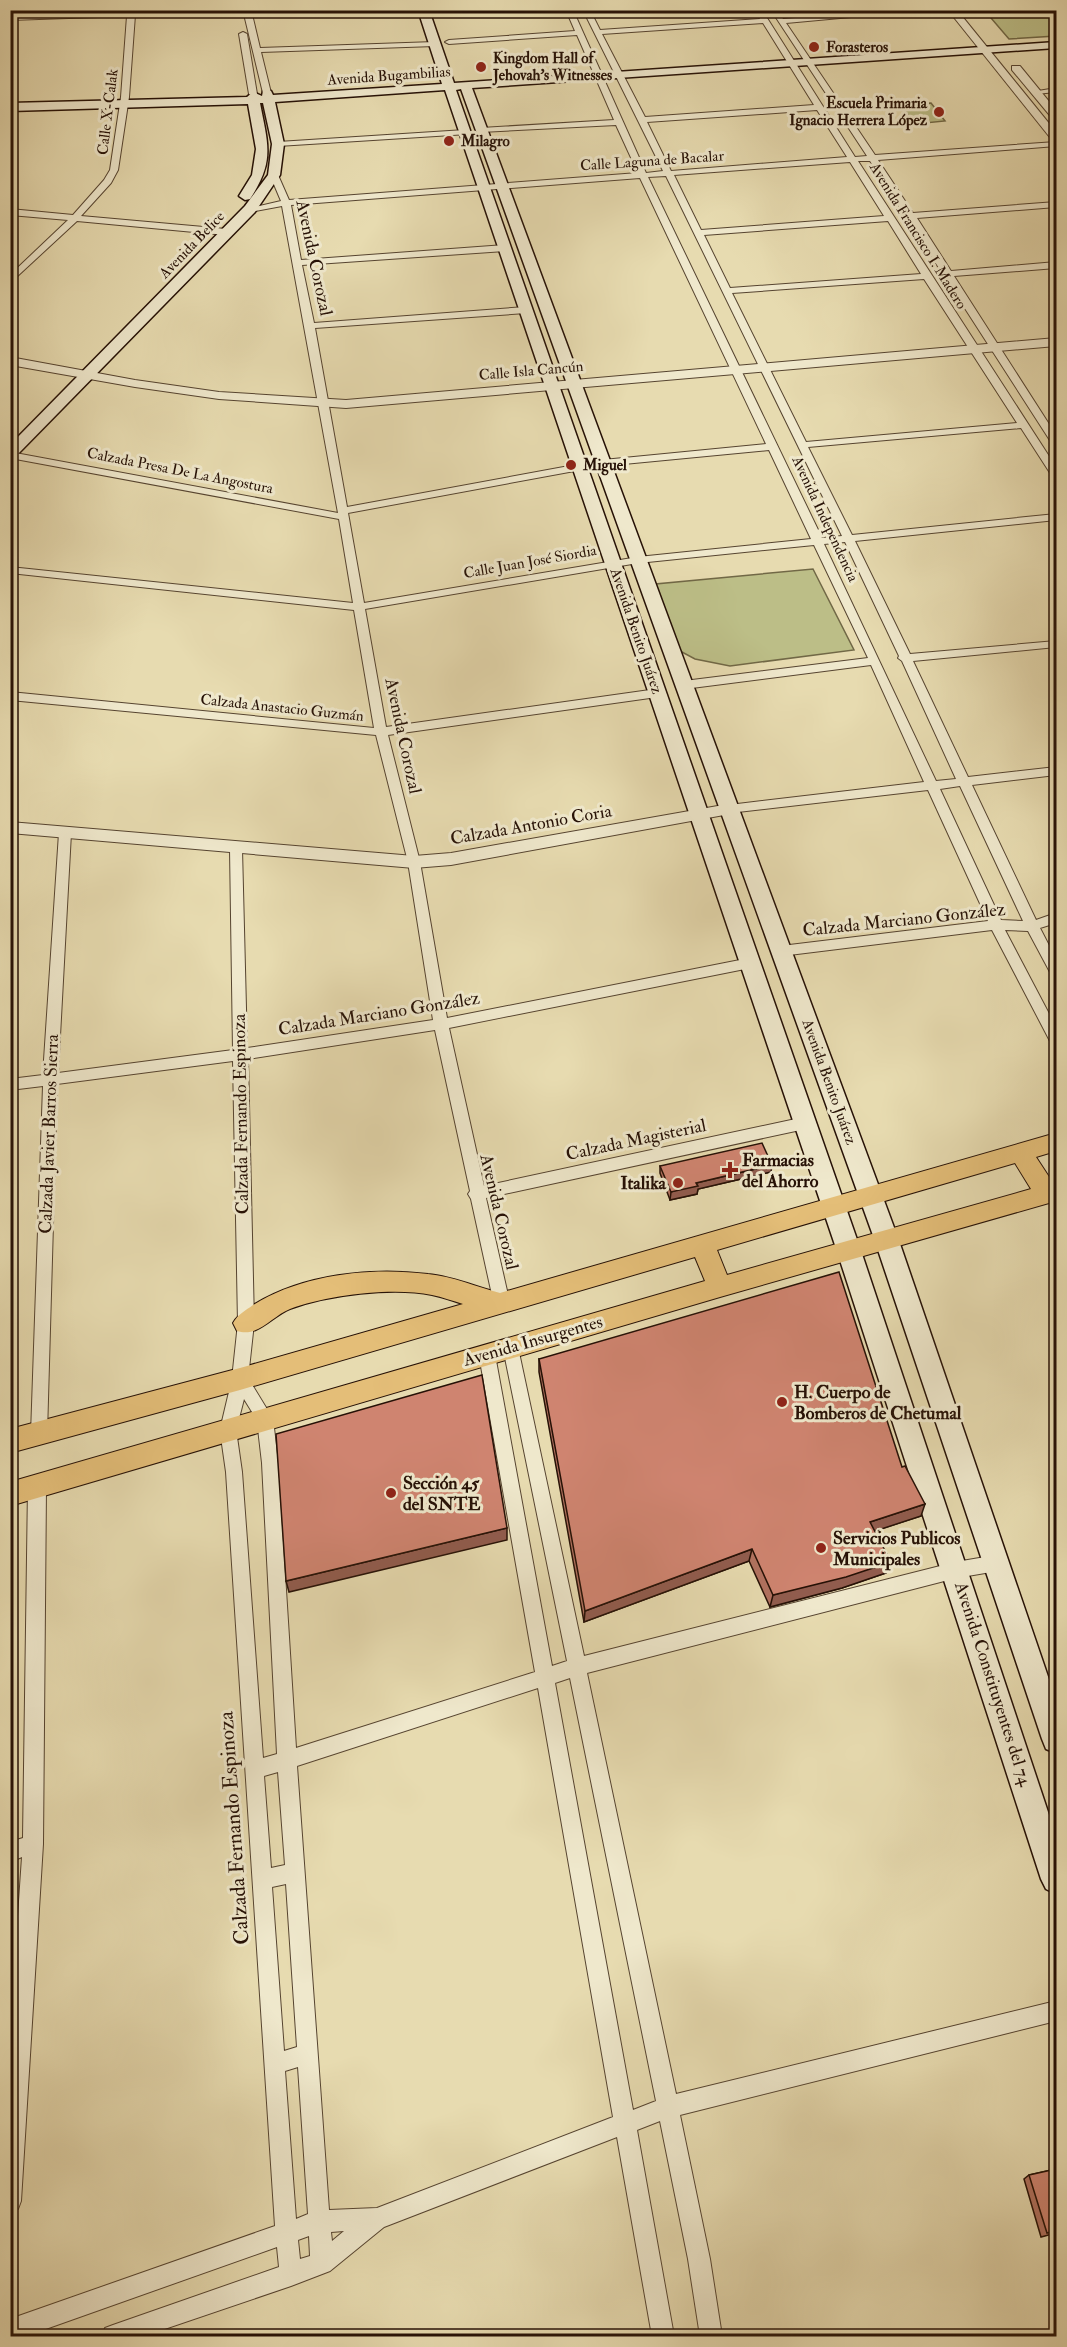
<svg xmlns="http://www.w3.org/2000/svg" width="1067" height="2347" viewBox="0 0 1067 2347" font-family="'IM FELL Double Pica',serif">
	<rect width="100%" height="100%" fill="#e7dbb0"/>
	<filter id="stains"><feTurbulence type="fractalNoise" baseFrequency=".00333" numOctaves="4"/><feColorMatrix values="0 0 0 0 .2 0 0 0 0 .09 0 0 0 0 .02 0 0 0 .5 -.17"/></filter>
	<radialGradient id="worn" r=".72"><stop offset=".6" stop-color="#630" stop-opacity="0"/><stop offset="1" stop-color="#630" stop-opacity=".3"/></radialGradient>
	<g fill="#bcbe87" stroke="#716846" stroke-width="1.5">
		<polygon points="985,11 1056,11 1056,36 1009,39"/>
		<polygon points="931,103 945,121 915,124 901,105"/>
		<polygon points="813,569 854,650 730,666 695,659 665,643 645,585"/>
	</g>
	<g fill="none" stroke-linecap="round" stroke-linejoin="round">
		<defs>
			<g id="minor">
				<polygon points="143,10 213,10 135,15 129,97 118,170 111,183 81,216 226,229 230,232 226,235 77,221 10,283 10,275 68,220 10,215 10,209 73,215 104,180 110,170 121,97 127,16 10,20 10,16"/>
				<polygon points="243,10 251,10 260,48 435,42 439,44 435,46 261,52 271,93 267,95 263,93"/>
				<path d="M566 10H573L646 173 663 171 583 10H590L600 30 760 19 755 10H762L855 157 867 156 771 10H778L783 19 889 10H927L786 23 875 155 1056 142V146L878 160 913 213 1056 202V207L917 218 951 271 1056 262V268L954 276 1056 435V445L1051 442 870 161H858L1056 467V477L1052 476 1021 428 808 447 852 535 1056 514V520L855 541 910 654 1056 641V647L913 661 968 777 1056 767V775L972 785 1036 920 1056 913V923L1040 928 1056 959V976L1051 974 1028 931 1005 930 1056 1027V1044L1051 1043 992 930 781 956 774 951 781 946 988 921 928 790 729 813 723 809 729 805 924 782 871 665 684 689 678 685 684 681 868 658 814 545 638 563 365 609 386 727 657 689 663 693 657 697 388 735 420 862 447 1018 750 958 757 963 750 968 449 1028 484 1186 805 1117 810 1119 812 1123 810 1127 805 1129 486 1198 510 1304 508 1309 502 1311 496 1309 494 1304 471 1199 468 1194 470 1191 435 1030 248 1059 254 1323 248 1378 273 1419 278 1463 296 1748 535 1672 479 1355 481 1350 487 1348 493 1350 495 1355 552 1666 567 1661 503 1348 505 1343 511 1341 517 1343 584 1656 956 1562 997 1555 1003 1557 1006 1563 1003 1569 997 1571 956 1578 587 1673 676 2094 1056 2001V2021L680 2115 710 2259 722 2336H700L688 2259 660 2121 637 2130 674 2336H652L617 2137 384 2227 330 2271 291 2286 144 2336H102L105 2328 113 2325 279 2267 277 2247 26 2336H10V2319L275 2226 226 1472 220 1430 232 1379 238 1323 233 1061 57 1084 47 1434 45 1439 39 1441 33 1439 31 1434 43 1086 10 1090V1079L43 1075 59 833 65 829 71 833 58 1073 233 1050 230 849 236 845 242 849 247 1048 433 1020 408 862 376 735 10 700V692L374 728 354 610 10 573V567L353 603 339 519 10 458V452L338 513 282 206 250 212 246 209 281 201 270 175 274 172 278 175 289 200 638 173 616 125 481 132 477 130 481 128 614 120 577 35 449 44 445 42 449 40 575 31ZM763 23 814 105 645 117 602 34ZM817 110 847 157 671 171 647 122ZM850 162 884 216 701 230 674 175ZM666 176 842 536 822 538 648 177ZM640 178 766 444 603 460 598 463 603 466 769 450 811 539 638 557 364 603 348 513 580 470 585 467 580 464 347 507 315 328 526 313 531 310 526 307 314 323 302 265 505 251 509 248 505 245 301 260 291 205ZM888 221 921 274 730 288 704 235ZM924 279 1017 423 806 442 732 293ZM845 542 899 656 898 658 902 661 956 779 936 781 824 544ZM960 786 1023 921 1001 920 940 789ZM244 1399 257 1420 262 1463 277 1754 263 1758 242 1472 236 1430ZM570 1678 656 2101 633 2110 555 1683ZM538 1688 613 2117 377 2208 329 2210 297 1766ZM278 1772 285 1865 271 1868 264 1776ZM286 1884 297 2047 284 2051 272 1887ZM298 2067 308 2214 296 2219 285 2071ZM344 2231 332 2241 331 2232ZM309 2236 310 2256 300 2259 298 2240Z"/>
				<polygon points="243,32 247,34 257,94 253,96 249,94 239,34"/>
				<polygon points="1056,88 1056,92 1036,94 1032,92"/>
				<polygon points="465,130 469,132 468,134 278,146 274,144 278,142"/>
				<polygon points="37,1479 43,1482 46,1487 43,1844 21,2201 18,2209 10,2212 10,2033 22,1857 10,1862 10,1842 23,1838 28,1487 31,1482"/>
			</g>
			<g id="tertiary">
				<polygon points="948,10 957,10 1056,132 1056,141 1052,140"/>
				<polygon points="1012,66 1020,66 1056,110 1056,119 1052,118 1012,70"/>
				<polygon points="1056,338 1056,346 346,408 219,399 135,387 10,365 10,357 135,380 219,392 346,400"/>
				<polygon points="729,804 735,805 737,809 735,813 451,865 414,868 10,833 10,822 414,856 451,853"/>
			</g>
			<path id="secondary" d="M418 10H429L454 83 1056 42V48L472 88 899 1241 1056 1700V1753L1046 1749 1042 1739 875 1241 461 89 456 90 861 1251 1056 1836V1894L1046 1889 1041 1879 837 1251 445 90 275 102 284 144 280 175 255 212 15 457 10 458V445L245 206 268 175 272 144 263 103H260C268 145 275 161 250 199L245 200 239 196 252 175 256 149 248 104 10 111V103L247 97 253 92 262 96 263 91H271L273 95 442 84Z"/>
			<path id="primary" d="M1056 1133V1151L1036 1157 1053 1183H1056V1201L720 1297 10 1506V1482L705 1281 695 1257 240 1390 10 1453V1429L240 1368 463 1304C453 1301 442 1297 432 1295 392 1287 328 1295 290 1309 272 1316 258 1338 237 1331L233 1323C238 1314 245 1311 253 1305 303 1274 371 1267 428 1274 452 1276 477 1287 500 1293ZM1015 1163 1031 1189 727 1275 717 1250Z"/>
		</defs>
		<use href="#minor" stroke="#564430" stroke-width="2"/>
		<use href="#tertiary" stroke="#564430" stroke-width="2"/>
		<use href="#secondary" stroke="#261106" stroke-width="3"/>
		<use href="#primary" stroke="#261106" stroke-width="2"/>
		<use href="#minor" fill="#efe8cc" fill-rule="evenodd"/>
		<use href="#tertiary" fill="#efe8cc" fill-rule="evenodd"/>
		<use href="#secondary" fill="#efe8cc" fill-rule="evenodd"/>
		<use href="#primary" fill="#e4be78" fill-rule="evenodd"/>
	</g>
	<g fill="#b27260" stroke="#261106" stroke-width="1.5">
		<polygon points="660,1166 771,1172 698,1189 697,1194 670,1200 660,1173"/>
		<polygon points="539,1359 902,1467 921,1516 874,1531 886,1573 842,1588 770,1607 749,1561 584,1622 539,1372"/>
		<polygon points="1056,2169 1056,2233 1041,2237 1024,2179 1029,2175"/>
	</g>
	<g fill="#915c4e" stroke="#261106" stroke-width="1.5">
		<polygon points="772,1165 771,1172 698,1189 697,1194 670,1200 671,1192 696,1183"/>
		<polygon points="925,1504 921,1516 866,1534 870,1522"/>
		<polygon points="507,1528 507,1540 289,1592 286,1581"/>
		<polygon points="752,1549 749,1561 584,1622 585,1611"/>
		<polygon points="891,1562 886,1573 842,1588 770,1607 773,1595"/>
	</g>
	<g fill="#cf8470" stroke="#261106" stroke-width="1.5">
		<polygon points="762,1143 772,1165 696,1183 698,1186 671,1192 660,1166"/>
		<polygon points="839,1272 902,1467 905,1466 925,1504 870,1522 891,1562 846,1577 773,1595 752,1549 585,1611 539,1359"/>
		<polygon points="482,1375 507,1528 286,1581 276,1434"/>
		<polygon points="1056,2169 1056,2231 1047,2233 1029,2175"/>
	</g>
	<g fill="#8f2418" stroke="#efe8cc" stroke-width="2">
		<circle cx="814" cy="47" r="6"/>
		<circle cx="481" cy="67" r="6"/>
		<circle cx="939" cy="112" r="6"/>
		<circle cx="449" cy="141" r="6"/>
		<circle cx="571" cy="465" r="6"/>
		<path d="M727 1161h6v6h6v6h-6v6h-6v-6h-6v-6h6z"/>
		<circle cx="678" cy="1183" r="6"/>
		<circle cx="782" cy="1402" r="6"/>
		<circle cx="391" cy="1493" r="6"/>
		<circle cx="821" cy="1548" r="6"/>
	</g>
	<g text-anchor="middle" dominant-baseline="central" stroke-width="6" stroke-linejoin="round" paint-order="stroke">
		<g font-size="15" font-weight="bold" fill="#261106" stroke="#efe8cc" text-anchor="start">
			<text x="826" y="47">Forasteros</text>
			<text x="493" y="58">Kingdom Hall of<tspan x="493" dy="17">Jehovah's Witnesses</tspan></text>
			<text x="927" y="103" text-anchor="end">Escuela Primaria<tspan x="927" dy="17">Ignacio Herrera López</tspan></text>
			<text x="461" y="141">Milagro</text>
			<text x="583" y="465">Miguel</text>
		</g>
		<g font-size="15" fill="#261106" stroke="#efe8cc">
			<text transform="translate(389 76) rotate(-4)">Avenida Bugambilias</text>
			<text transform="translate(108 112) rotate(-83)">Calle X-Calak</text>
			<text transform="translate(652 161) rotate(-4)">Calle Laguna de Bacalar</text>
			<text transform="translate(918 236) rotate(58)">Avenida Francisco I. Madero</text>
			<text transform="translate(192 245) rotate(-46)">Avenida Belice</text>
			<text transform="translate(531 371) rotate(-5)">Calle Isla Cancún</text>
			<text transform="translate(180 471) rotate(11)">Calzada Presa De La Angostura</text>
			<text transform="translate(825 519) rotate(65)">Avenida Independencia</text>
			<text transform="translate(530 562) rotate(-10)">Calle Juan José Siordia</text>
			<text transform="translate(636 631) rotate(71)">Avenida Benito Juárez</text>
			<text transform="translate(282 708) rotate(6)">Calzada Anastacio Guzmán</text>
			<text transform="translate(829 1082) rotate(70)">Avenida Benito Juárez</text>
		</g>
		<g font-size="18" fill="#261106" stroke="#efe8cc">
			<text transform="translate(314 258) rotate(78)">Avenida Corozal</text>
			<text transform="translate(403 736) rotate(78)">Avenida Corozal</text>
			<text transform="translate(531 825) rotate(-10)">Calzada Antonio Coria</text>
			<text transform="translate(904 920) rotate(-6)">Calzada Marciano González</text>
			<text transform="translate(379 1014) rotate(-9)">Calzada Marciano González</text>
			<text transform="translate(241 1114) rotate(-91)">Calzada Fernando Espinoza</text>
			<text transform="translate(49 1134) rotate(-88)">Calzada Javier Barros Sierra</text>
			<text transform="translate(636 1140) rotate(-12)">Calzada Magisterial</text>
			<text transform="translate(499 1212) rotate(77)">Avenida Corozal</text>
			<text transform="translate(533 1341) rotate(-16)">Avenida Insurgentes</text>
			<text transform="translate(993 1684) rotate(72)">Avenida Constituyentes del 74</text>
		</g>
		<g font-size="18" font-weight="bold" fill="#261106" stroke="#efe8cc" text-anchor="start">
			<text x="742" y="1160">Farmacias<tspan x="742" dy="21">del Ahorro</tspan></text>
			<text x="666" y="1183" text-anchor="end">Italika</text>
			<text x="794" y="1392">H. Cuerpo de<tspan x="794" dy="21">Bomberos de Chetumal</tspan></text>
			<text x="403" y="1483">Sección 45<tspan x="403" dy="21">del SNTE</tspan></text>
			<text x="833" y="1538">Servicios Publicos<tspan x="833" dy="21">Municipales</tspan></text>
		</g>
		<g font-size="21" fill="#261106" stroke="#efe8cc">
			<text transform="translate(234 1828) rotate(-94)">Calzada Fernando Espinoza</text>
		</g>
	</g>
	<rect width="1067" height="2347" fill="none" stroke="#e7dbb0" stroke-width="36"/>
	<rect x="12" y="12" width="1043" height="2323" fill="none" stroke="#261106" stroke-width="3"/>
	<rect x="18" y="18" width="1031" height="2311" fill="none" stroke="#261106" stroke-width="1.5"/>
	<rect width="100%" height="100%" filter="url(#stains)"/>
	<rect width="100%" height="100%" fill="url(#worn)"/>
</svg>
